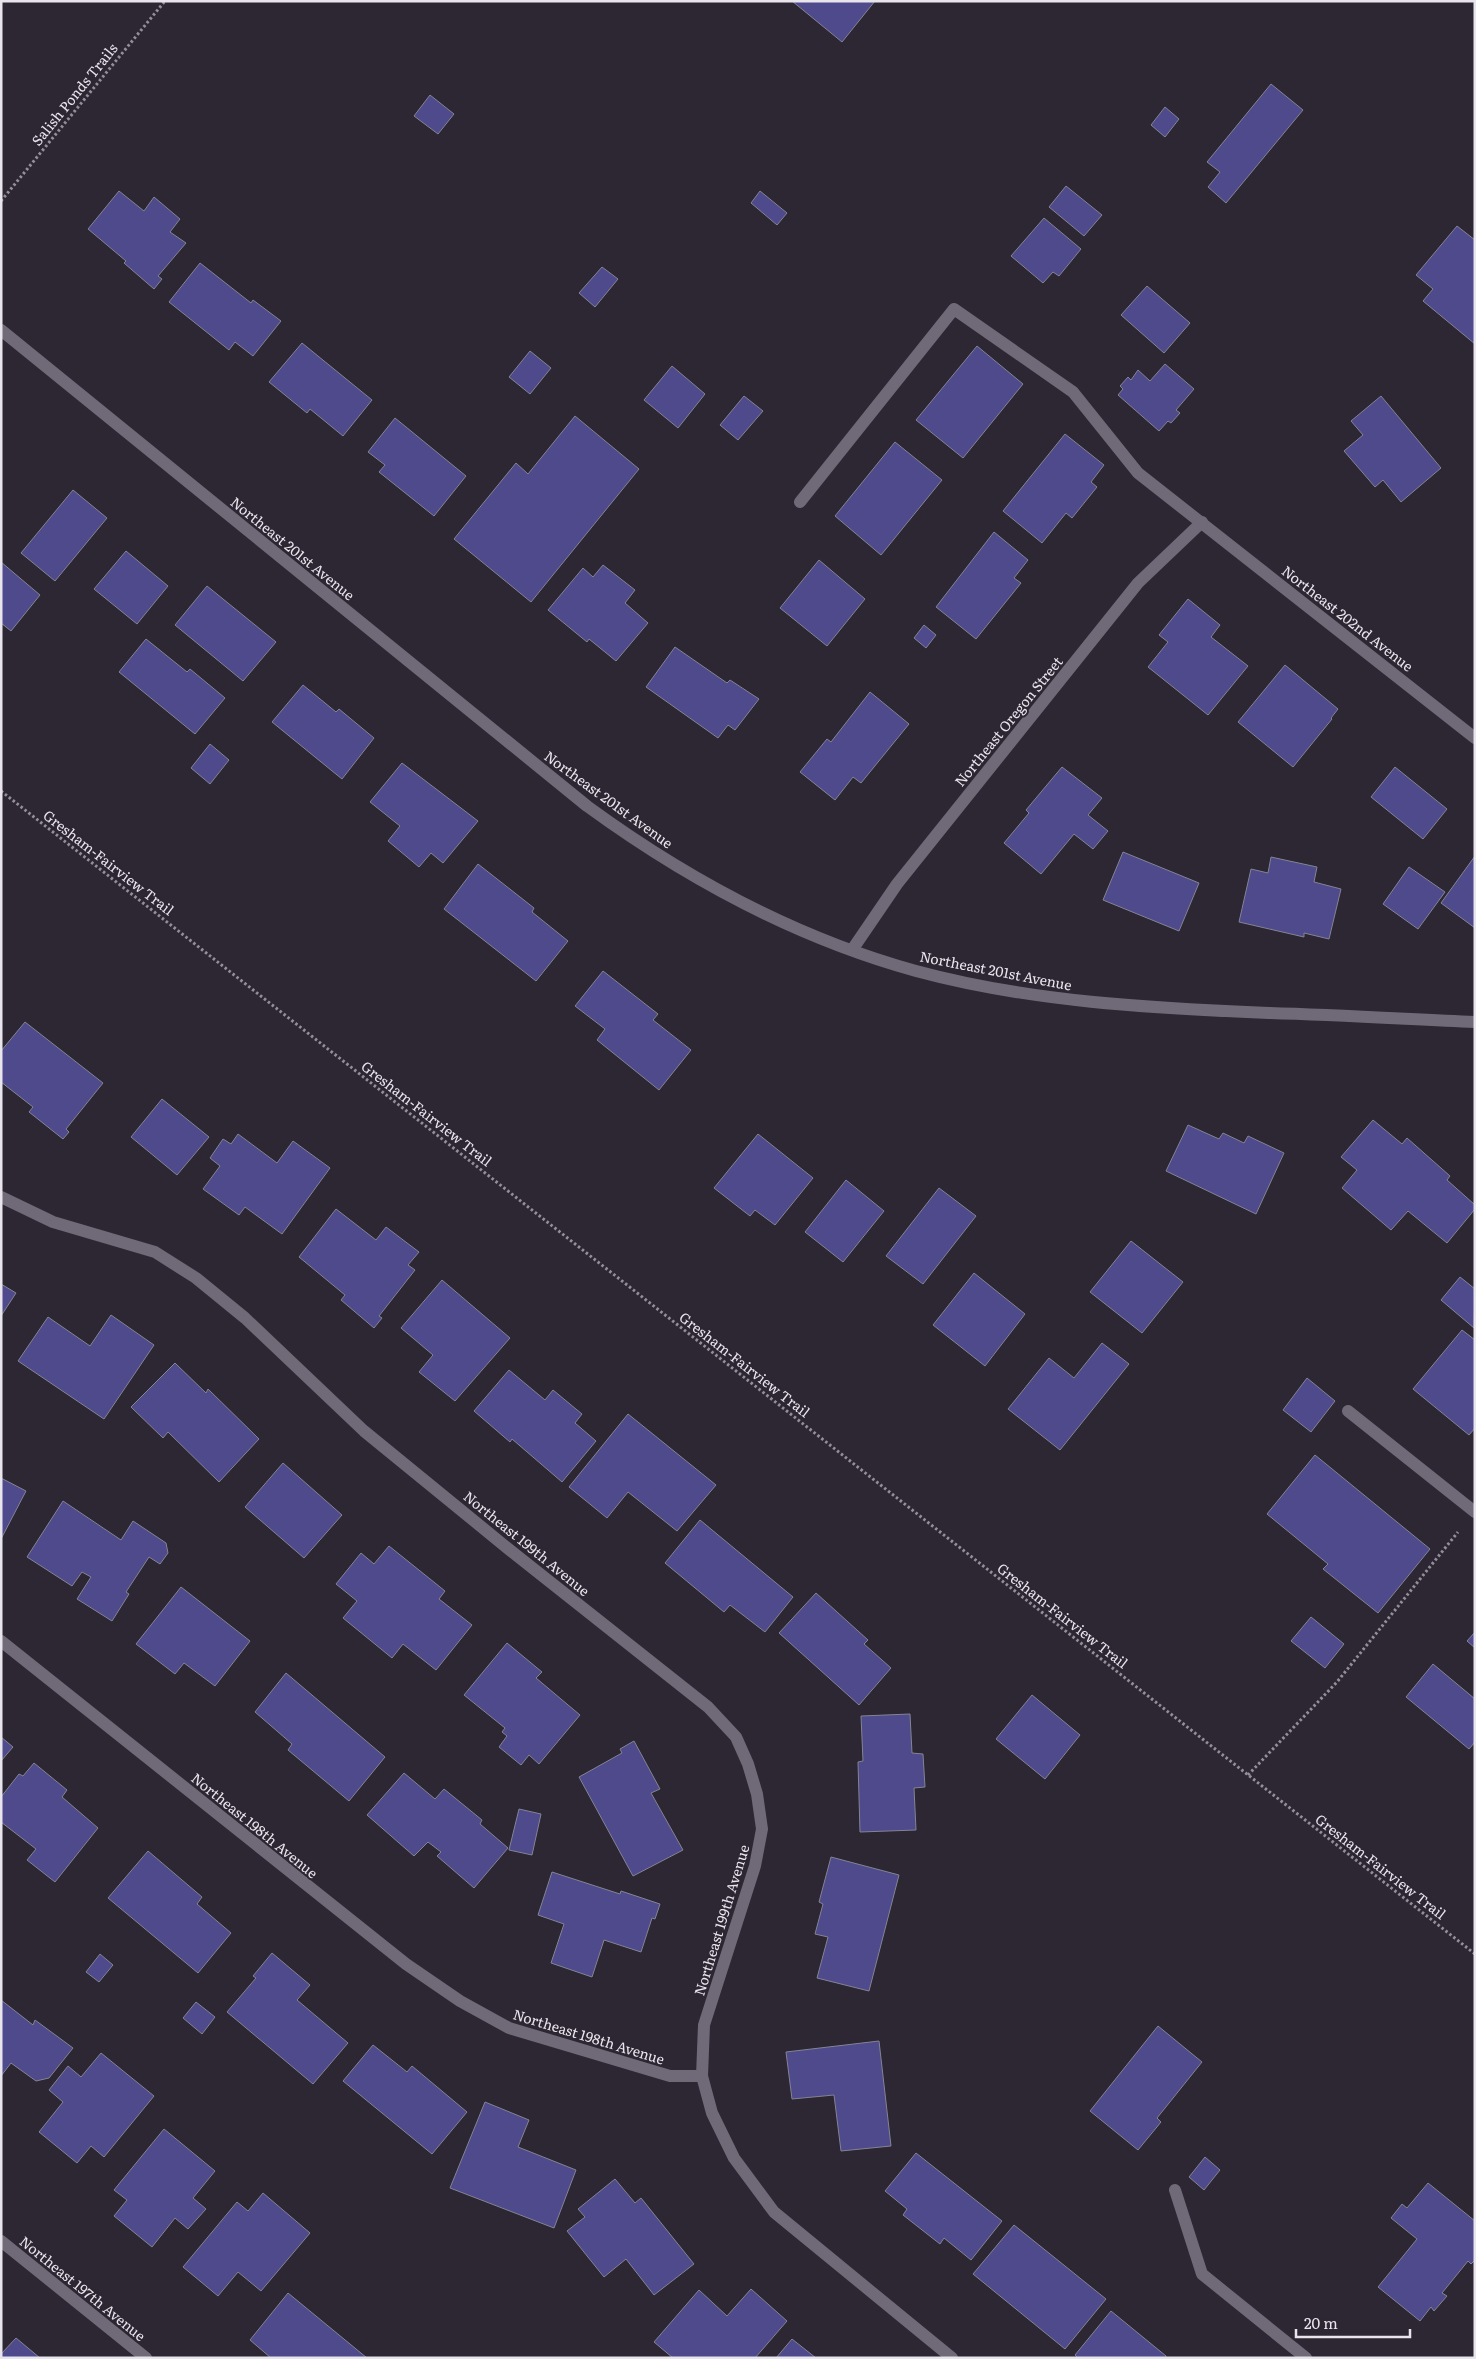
<svg xmlns="http://www.w3.org/2000/svg" width="1476" height="2359" viewBox="0 0 1476 2359" font-family="Literata,serif">
	<rect width="100%" height="100%" fill="#2d2633"/>
	<g fill="#4e4a8b" stroke="#838494">
		<polygon points="792,1 875,1 842,42"/>
		<polygon points="1271,84 1303,110 1226,203 1208,187 1220,172 1207,162"/>
		<polygon points="430,95 454,114 438,134 414,116"/>
		<polygon points="1165,107 1179,119 1165,137 1151,125"/>
		<polygon points="1066,186 1102,215 1084,236 1049,207"/>
		<polygon points="119,191 144,211 154,197 180,219 170,232 186,243 158,276 162,279 154,289 124,263 126,261 88,229"/>
		<polygon points="760,191 787,213 777,225 751,203"/>
		<polygon points="1044,218 1081,249 1059,276 1053,272 1043,283 1011,256"/>
		<polygon points="1457,226 1475,240 1475,344 1423,301 1433,289 1416,275"/>
		<polygon points="200,263 251,303 253,300 281,321 253,356 235,342 229,350 169,302"/>
		<polygon points="602,267 618,279 595,307 579,293"/>
		<polygon points="1147,286 1190,323 1164,353 1121,315"/>
		<polygon points="302,343 372,400 343,436 310,409 307,413 269,382"/>
		<polygon points="977,346 1023,384 963,458 916,420"/>
		<polygon points="530,351 551,368 530,394 509,377"/>
		<polygon points="1165,364 1194,389 1176,410 1180,413 1171,423 1168,421 1159,431 1118,395 1123,389 1120,386 1128,377 1131,380 1138,370 1150,381"/>
		<polygon points="672,366 705,394 678,428 644,400"/>
		<polygon points="744,396 763,411 738,440 720,425"/>
		<polygon points="1381,396 1441,468 1401,502 1383,480 1375,487 1344,451 1363,435 1351,421"/>
		<polygon points="575,416 639,469 531,602 454,539 516,463 528,474"/>
		<polygon points="395,418 466,476 434,516 379,472 385,465 368,452"/>
		<polygon points="1065,434 1104,465 1091,482 1097,487 1072,518 1066,513 1042,543 1003,511"/>
		<polygon points="895,442 942,480 881,555 835,516"/>
		<polygon points="73,490 107,518 55,581 21,553"/>
		<polygon points="994,532 1028,560 1014,578 1021,583 976,639 936,607"/>
		<polygon points="126,551 168,586 137,624 94,589"/>
		<polygon points="819,560 865,599 827,646 780,608"/>
		<polygon points="1,562 40,595 11,631 1,623"/>
		<polygon points="603,565 635,590 625,603 648,623 616,661 589,639 587,642 548,610 583,568 593,577"/>
		<polygon points="207,586 276,642 243,681 175,625"/>
		<polygon points="1188,599 1220,625 1211,637 1248,666 1208,715 1148,667 1168,642 1159,635"/>
		<polygon points="924,625 936,635 926,648 914,638"/>
		<polygon points="146,639 187,672 190,669 225,698 195,734 119,672"/>
		<polygon points="675,647 727,683 730,680 759,699 735,730 728,725 718,738 646,687"/>
		<polygon points="1285,665 1338,709 1331,718 1332,719 1293,767 1238,722"/>
		<polygon points="303,685 336,712 339,709 374,738 342,779 272,722"/>
		<polygon points="870,692 909,724 861,783 853,777 835,800 800,772 827,739 831,742"/>
		<polygon points="210,744 229,760 210,784 191,768"/>
		<polygon points="402,763 478,821 443,863 431,853 419,867 388,841 400,826 370,802"/>
		<polygon points="1062,767 1102,798 1088,815 1108,831 1093,849 1074,834 1041,874 1004,843 1029,813 1026,810"/>
		<polygon points="1395,767 1447,809 1423,839 1371,797"/>
		<polygon points="1123,852 1199,883 1179,931 1103,900"/>
		<polygon points="1475,856 1475,928 1441,903"/>
		<polygon points="1271,857 1317,867 1314,882 1341,889 1329,939 1304,933 1304,937 1239,922 1251,869 1268,873"/>
		<polygon points="478,864 534,908 532,912 568,941 536,981 444,909"/>
		<polygon points="1409,867 1445,892 1418,929 1383,904"/>
		<polygon points="603,971 658,1014 653,1020 691,1050 659,1090 597,1040 605,1029 575,1006"/>
		<polygon points="25,1022 103,1083 66,1129 69,1132 63,1139 29,1112 33,1107 1,1082 1,1051"/>
		<polygon points="162,1099 209,1137 177,1175 131,1137"/>
		<polygon points="1373,1120 1402,1144 1407,1138 1450,1176 1447,1180 1475,1205 1475,1209 1447,1243 1408,1211 1391,1230 1342,1188 1357,1170 1341,1157"/>
		<polygon points="1188,1125 1219,1139 1223,1133 1244,1143 1248,1136 1284,1153 1256,1214 1166,1171"/>
		<polygon points="238,1134 277,1163 293,1141 330,1168 282,1234 245,1207 239,1215 203,1189 220,1166 210,1158 223,1139 231,1144"/>
		<polygon points="758,1134 813,1178 775,1225 755,1210 750,1216 714,1188"/>
		<polygon points="846,1180 884,1211 843,1262 805,1232"/>
		<polygon points="939,1188 976,1216 923,1284 886,1256"/>
		<polygon points="336,1209 376,1240 386,1227 419,1252 408,1265 415,1270 379,1316 382,1318 374,1328 341,1300 345,1295 299,1257"/>
		<polygon points="1131,1241 1183,1282 1142,1333 1090,1292"/>
		<polygon points="974,1273 1025,1314 985,1366 933,1325"/>
		<polygon points="1460,1277 1475,1289 1474,1328 1441,1300"/>
		<polygon points="442,1280 510,1338 455,1401 419,1372 433,1355 401,1328"/>
		<polygon points="1,1284 16,1293 1,1316"/>
		<polygon points="111,1315 154,1345 104,1419 18,1361 48,1317 90,1346"/>
		<polygon points="1462,1330 1475,1340 1475,1428 1469,1435 1413,1389"/>
		<polygon points="1102,1343 1129,1364 1060,1450 1008,1409 1049,1358 1074,1378"/>
		<polygon points="175,1363 206,1393 208,1389 259,1439 219,1482 168,1432 163,1438 131,1407"/>
		<polygon points="509,1370 545,1400 553,1390 582,1414 575,1423 596,1441 562,1482 512,1439 510,1442 474,1411"/>
		<polygon points="1307,1378 1335,1401 1311,1432 1283,1410"/>
		<polygon points="628,1414 716,1485 677,1531 628,1492 607,1518 569,1487"/>
		<polygon points="1315,1455 1430,1549 1378,1613 1323,1569 1328,1564 1267,1514"/>
		<polygon points="283,1463 342,1515 304,1558 245,1507"/>
		<polygon points="1,1478 26,1491 1,1539"/>
		<polygon points="63,1501 121,1540 133,1521 166,1543 168,1553 160,1564 149,1557 126,1592 129,1594 112,1621 77,1599 91,1577 82,1572 72,1586 27,1557"/>
		<polygon points="700,1520 793,1597 765,1632 730,1605 724,1612 665,1563"/>
		<polygon points="389,1546 445,1591 439,1599 472,1625 436,1670 403,1644 392,1658 343,1618 357,1601 336,1584 361,1553 374,1564"/>
		<polygon points="181,1587 250,1641 215,1686 184,1663 175,1674 136,1644"/>
		<polygon points="816,1593 868,1640 864,1644 891,1668 859,1705 779,1633"/>
		<polygon points="1311,1617 1344,1644 1325,1668 1291,1641"/>
		<polygon points="1475,1632 1475,1648 1467,1641"/>
		<polygon points="507,1643 542,1672 536,1678 580,1715 539,1764 529,1755 521,1765 499,1747 507,1736 502,1732 505,1728 464,1695"/>
		<polygon points="1433,1664 1475,1699 1475,1742 1469,1749 1406,1697"/>
		<polygon points="286,1673 385,1757 349,1801 288,1750 292,1744 255,1712"/>
		<polygon points="1032,1695 1080,1735 1045,1779 996,1739"/>
		<polygon points="910,1714 912,1753 923,1754 925,1787 914,1788 916,1830 860,1832 858,1762 863,1761 861,1716"/>
		<polygon points="1,1737 13,1747 1,1761"/>
		<polygon points="634,1741 660,1789 651,1793 683,1850 633,1876 579,1777 622,1753 620,1749"/>
		<polygon points="34,1763 67,1790 62,1797 98,1828 55,1882 27,1860 36,1849 1,1822 1,1797 19,1774 23,1776"/>
		<polygon points="404,1773 435,1799 444,1789 482,1820 480,1824 508,1848 474,1888 437,1856 441,1852 428,1842 414,1856 367,1815"/>
		<polygon points="519,1809 541,1814 532,1855 509,1850"/>
		<polygon points="148,1851 202,1897 197,1904 231,1933 198,1973 108,1898"/>
		<polygon points="831,1857 899,1875 869,1991 817,1978 828,1937 815,1934 823,1904 819,1902"/>
		<polygon points="552,1872 620,1894 621,1891 660,1904 655,1919 652,1918 641,1952 604,1940 592,1977 551,1963 564,1924 538,1915"/>
		<polygon points="272,1953 310,1985 297,2000 348,2043 313,2084 227,2012 256,1978 253,1976"/>
		<polygon points="100,1954 113,1965 99,1982 86,1972"/>
		<polygon points="1,2000 33,2025 35,2020 73,2048 49,2078 36,2081 11,2063 1,2076"/>
		<polygon points="196,2002 215,2017 202,2034 183,2018"/>
		<polygon points="1158,2026 1202,2062 1157,2118 1161,2122 1138,2150 1090,2111"/>
		<polygon points="879,2041 891,2146 841,2151 834,2095 792,2099 786,2052"/>
		<polygon points="373,2045 407,2072 412,2066 467,2112 432,2154 343,2081"/>
		<polygon points="101,2053 154,2096 104,2157 91,2146 77,2163 39,2132 63,2102 49,2090 68,2066 81,2077"/>
		<polygon points="485,2102 529,2120 518,2147 576,2170 554,2228 450,2188"/>
		<polygon points="164,2129 215,2171 193,2198 206,2209 188,2229 175,2218 152,2247 114,2216 127,2200 114,2190"/>
		<polygon points="916,2153 1002,2221 971,2260 944,2238 940,2244 903,2215 907,2209 885,2191"/>
		<polygon points="1205,2157 1220,2170 1204,2190 1189,2177"/>
		<polygon points="615,2179 635,2203 641,2198 694,2264 654,2295 626,2259 604,2277 567,2231 585,2217 578,2209"/>
		<polygon points="1428,2183 1475,2221 1475,2260 1471,2264 1468,2261 1442,2293 1447,2296 1434,2311 1431,2307 1420,2321 1378,2287 1417,2239 1391,2218 1402,2204 1407,2208"/>
		<polygon points="263,2193 310,2233 261,2291 238,2272 218,2296 183,2267 237,2202 248,2211"/>
		<polygon points="1014,2225 1106,2299 1065,2349 973,2274"/>
		<polygon points="751,2289 787,2321 755,2358 673,2358 654,2342 699,2290 727,2316"/>
		<polygon points="288,2293 367,2358 271,2358 250,2340"/>
		<polygon points="1111,2311 1166,2356 1166,2358 1078,2358 1075,2355"/>
		<polygon points="16,2338 40,2358 1,2358 1,2354"/>
		<polygon points="792,2339 816,2358 776,2358"/>
	</g>
	<g fill="none" stroke-linecap="round" stroke-linejoin="round">
		<g stroke="#948e99" stroke-width="3" stroke-dasharray="2.5 2.5" stroke-linecap="butt">
			<polyline points="1,201 165,1"/>
			<polyline points="1,791 1475,1954"/>
			<polyline points="1248,1775 1337,1682 1458,1532"/>
		</g>
		<g stroke="#706977" stroke-width="12">
			<path d="M1 330 587 806C687 879 796 938 916 971 1031 1002 1150 1008 1269 1013 1338 1015 1406 1019 1475 1022"/>
			<polyline points="800,502 954,309 1073,392 1138,473 1475,738"/>
			<polyline points="852,950 897,884 1138,583 1202,522"/>
			<polyline points="1,1197 53,1222 155,1252 196,1278 245,1318 364,1431 511,1551 708,1707 736,1737 748,1764 757,1794 762,1829 755,1866 704,2025 702,2076 712,2113 734,2158 774,2212 952,2358"/>
			<polyline points="1348,1411 1475,1512"/>
			<polyline points="1,1641 406,1964 460,2001 509,2028 670,2076 702,2076"/>
			<polyline points="1175,2190 1202,2274 1306,2358"/>
			<polyline points="1,2241 146,2358"/>
		</g>
	</g>
	<g text-anchor="middle" dominant-baseline="central" stroke-width="4" stroke-linejoin="round" paint-order="stroke">
		<g font-size="14" fill="#e9e5ed" stroke="#2d2633">
			<text transform="translate(74 94) rotate(-51)">Salish Ponds Trails</text>
			<text transform="translate(293 548) rotate(39)">Northeast 201st Avenue</text>
			<text transform="translate(1348 618) rotate(38)">Northeast 202nd Avenue</text>
			<text transform="translate(1008 721) rotate(-51)">Northeast Oregon Street</text>
			<text transform="translate(609 799) rotate(36)">Northeast 201st Avenue</text>
			<text transform="translate(109 862) rotate(38)">Gresham-Fairview Trail</text>
			<text transform="translate(996 970) rotate(11)">Northeast 201st Avenue</text>
			<text transform="translate(427 1113) rotate(38)">Gresham-Fairview Trail</text>
			<text transform="translate(745 1364) rotate(38)">Gresham-Fairview Trail</text>
			<text transform="translate(527 1543) rotate(39)">Northeast 199th Avenue</text>
			<text transform="translate(1063 1615) rotate(38)">Gresham-Fairview Trail</text>
			<text transform="translate(255 1825) rotate(39)">Northeast 198th Avenue</text>
			<text transform="translate(1381 1866) rotate(38)">Gresham-Fairview Trail</text>
			<text transform="translate(721 1920) rotate(-73)">Northeast 199th Avenue</text>
			<text transform="translate(589 2036) rotate(17)">Northeast 198th Avenue</text>
			<text transform="translate(83 2288) rotate(39)">Northeast 197th Avenue</text>
		</g>
	</g>
	<rect width="1476" height="2359" fill="none" stroke="#e9e5ed" stroke-width="5"/>
	<path d="M1296 2329v8h114v-8" fill="none" stroke="#e9e5ed" stroke-width="2.5"/>
	<text x="1304" y="2329" font-size="15" fill="#e9e5ed" stroke="#2d2633" stroke-width="4" paint-order="stroke">20 m</text>
</svg>
